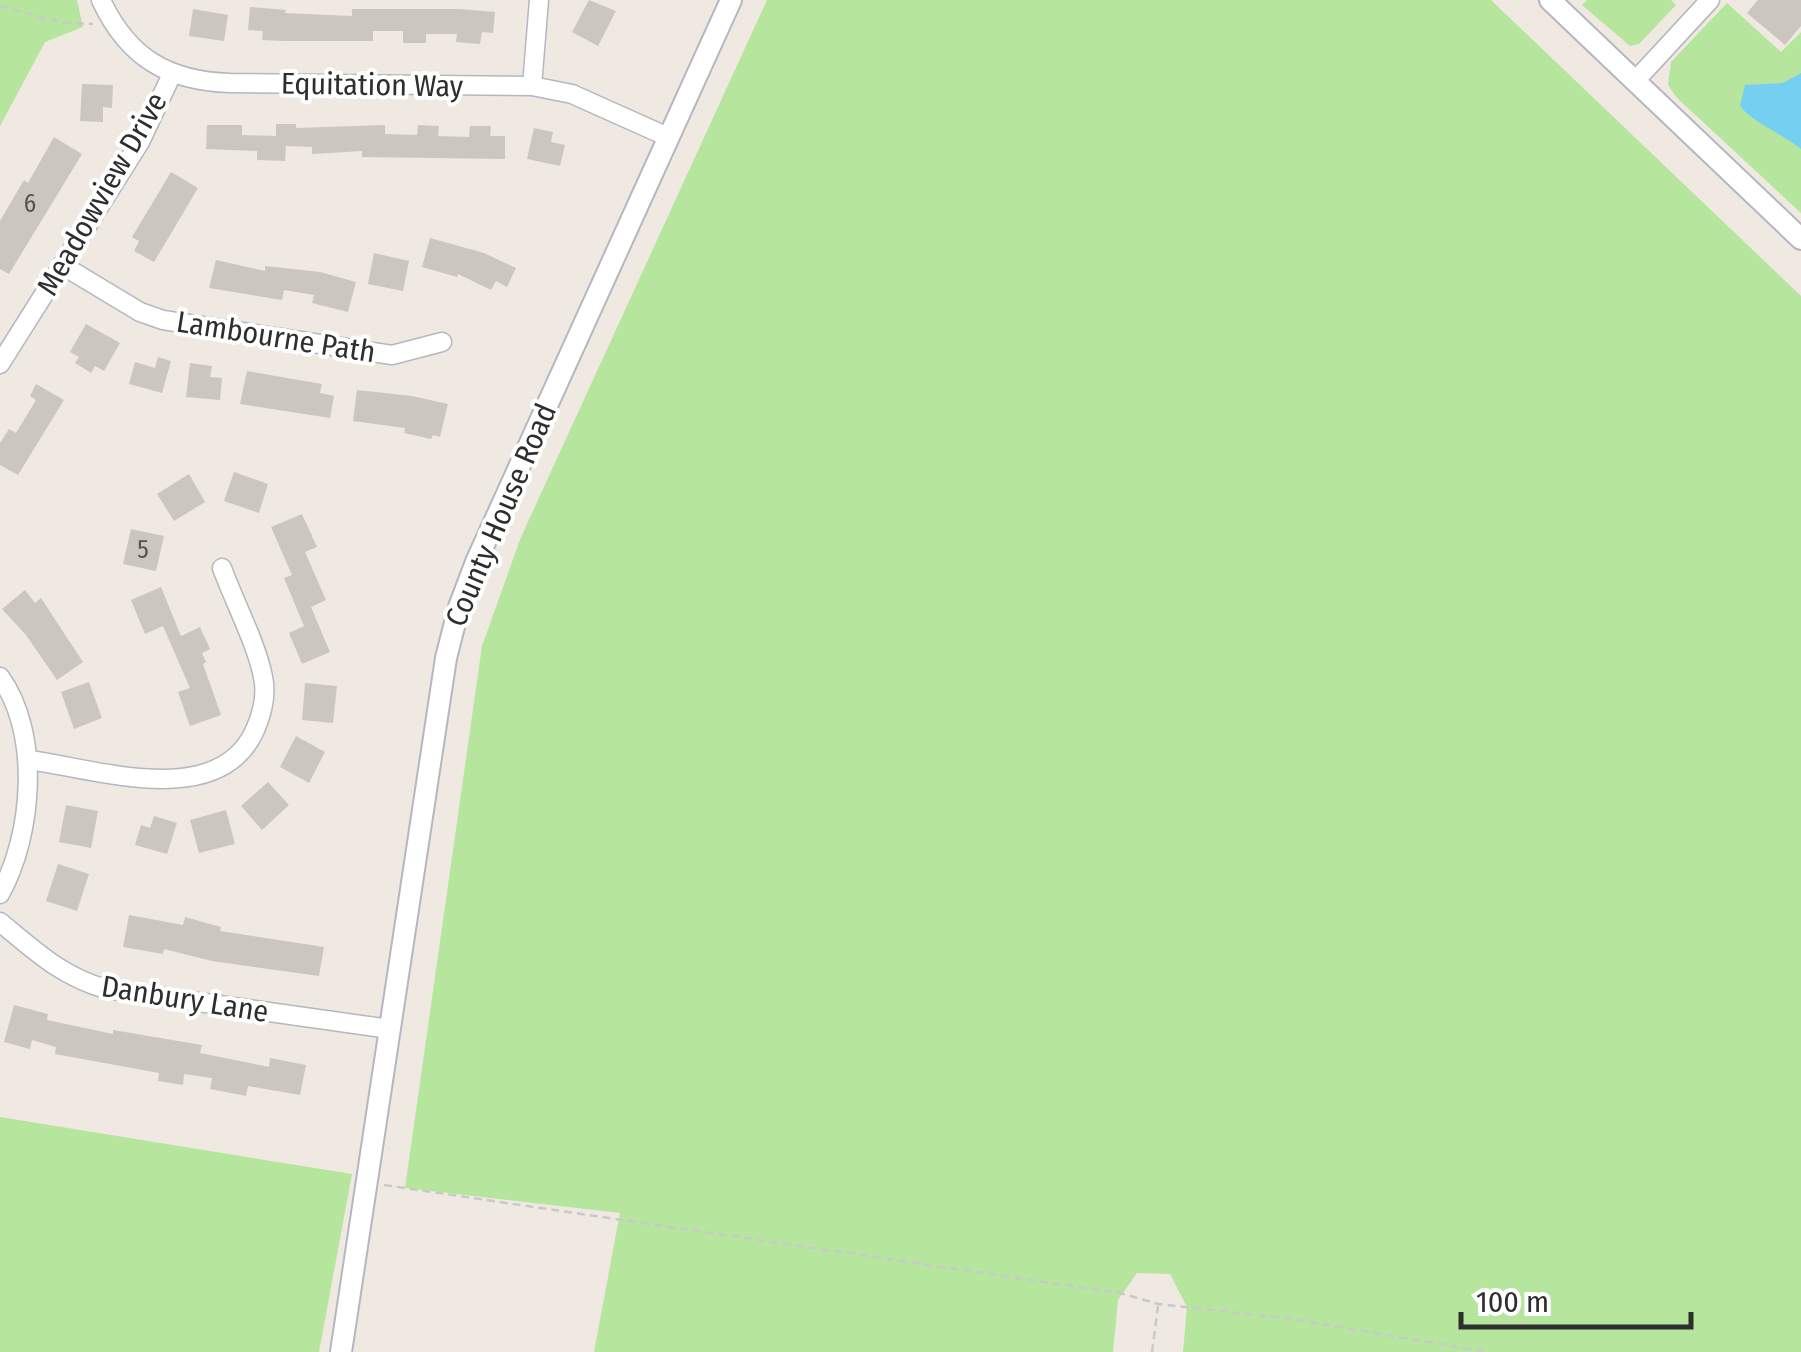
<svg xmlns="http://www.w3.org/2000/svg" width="1801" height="1352" viewBox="0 0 1801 1352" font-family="'Fira Sans Condensed',sans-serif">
	<rect width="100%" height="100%" fill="#efe9e1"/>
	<g fill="#b6e59e">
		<polygon points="0,0 77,0 83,27 45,42 0,126"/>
		<polygon points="767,0 1491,0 1801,296 1801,1352 1183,1352 1187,1307 1170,1274 1137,1273 1118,1300 1113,1352 594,1352 620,1213 405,1188 482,646 521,537"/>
		<polygon points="1587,0 1671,0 1676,5 1639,44 1630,46 1582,5"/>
		<polygon points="1727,3 1781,52 1801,32 1801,213 1677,98 1668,85 1671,62"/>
		<polygon points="0,1117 352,1174 319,1352 0,1352"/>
	</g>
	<path fill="#75cff0" d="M1801 73V149C1781 132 1758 127 1740 106L1745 85 1783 83Z"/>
	<g fill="#cbc7bf">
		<polygon points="589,0 616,11 598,46 572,32"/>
		<polygon points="1758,0 1801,0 1801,26 1785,45 1747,13"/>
		<polygon points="250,7 286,10 285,13 352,16 352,9 460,9 495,12 493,33 482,32 480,44 456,42 457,34 426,34 426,43 403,43 403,31 373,31 373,41 283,41 262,40 263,31 248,30"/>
		<polygon points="193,9 228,15 224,41 189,36"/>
		<polygon points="82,84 113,85 112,108 103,107 103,122 80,121"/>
		<polygon points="276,124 296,124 296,128 385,125 385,134 417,135 418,125 439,126 438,136 469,137 470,126 491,126 490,136 505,136 505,159 362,157 362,151 312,154 312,147 286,146 285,161 257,160 257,151 206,149 207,125 242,125 242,135 276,136"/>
		<polygon points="534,128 553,132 551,142 565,145 560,166 527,159"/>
		<polygon points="54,137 82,154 9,274 0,269 0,221 24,180 28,183"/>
		<polygon points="171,172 198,188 154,262 134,251 139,241 132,237"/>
		<polygon points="430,238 484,253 516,268 507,287 496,281 491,290 458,274 457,277 422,267"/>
		<polygon points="374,253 409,261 403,291 368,284"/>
		<polygon points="216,260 265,271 265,266 320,272 356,282 348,312 312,303 314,295 284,290 282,300 209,288"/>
		<polygon points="86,324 120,343 104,371 95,366 91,373 75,363 79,357 70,352"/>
		<polygon points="158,357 171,361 162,393 129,384 135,362 155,368"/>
		<polygon points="190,363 212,366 210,377 222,378 220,400 186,397"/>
		<polygon points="247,371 322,384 320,393 334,396 330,418 240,404"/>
		<polygon points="36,384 64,400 18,475 0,465 0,443 9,429 16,433 36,400 30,396"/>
		<polygon points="357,390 412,396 448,404 440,437 433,435 431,439 404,433 405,428 353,421"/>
		<polygon points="234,472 268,484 259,513 224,501"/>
		<polygon points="189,474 205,502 174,521 157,494"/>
		<polygon points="302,514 317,547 305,552 326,600 311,607 330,652 302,664 289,633 304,626 284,578 292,575 271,527"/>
		<polygon points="131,529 164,536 156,571 123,564"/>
		<polygon points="161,587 181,636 200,627 210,649 202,653 206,662 203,664 221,715 190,726 178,692 190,688 163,626 145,634 131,600"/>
		<polygon points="25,590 35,603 41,598 83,662 57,680 26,635 2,609"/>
		<polygon points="89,682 102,718 74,729 61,692"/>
		<polygon points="305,683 337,686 333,723 302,720"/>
		<polygon points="296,736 325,752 309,783 280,767"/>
		<polygon points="268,782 289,805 262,830 241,806"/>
		<polygon points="66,805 98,811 91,848 59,842"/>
		<polygon points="226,810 235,844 199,853 190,820"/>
		<polygon points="154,816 177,823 167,854 135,845 141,825 150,828"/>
		<polygon points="58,864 89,874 77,911 46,901"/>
		<polygon points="129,915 183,925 185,917 221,927 220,931 324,947 319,976 212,961 164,949 163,954 123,947"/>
		<polygon points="14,1005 48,1014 47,1020 113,1034 113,1030 202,1045 200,1053 269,1067 270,1058 306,1065 300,1095 248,1086 246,1096 210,1089 212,1078 184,1074 183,1085 158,1081 159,1073 55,1054 56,1047 32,1040 30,1049 4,1042"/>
	</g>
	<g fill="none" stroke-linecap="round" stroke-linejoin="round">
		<defs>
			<g id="minor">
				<path d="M101 0C128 58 168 81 230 83L532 86 572 94 668 137"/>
				<polyline points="1636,80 1710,0"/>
				<polyline points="532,86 539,0"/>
				<polyline points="62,265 140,312 163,320 392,355 442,342"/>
				<polyline points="0,364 140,142 172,74"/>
				<path d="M0 677C41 733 33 835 0 894"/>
				<path d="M29 760C97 769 219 811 255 730 262 714 267 695 263 677 257 645 234 601 222 568"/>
				<path d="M0 922C34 950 62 977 106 989L390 1029"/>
			</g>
			<g id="tertiary">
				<polyline points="1550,0 1801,239"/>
				<polyline points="341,1352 446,658 459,607 476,562 731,0"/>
			</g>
		</defs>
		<use href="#minor" stroke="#b4b7c1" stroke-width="21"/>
		<use href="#tertiary" stroke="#b4b7c1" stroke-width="24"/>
		<g stroke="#c9c9c9" stroke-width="2.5" stroke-dasharray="8 5" stroke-linecap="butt">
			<polyline points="0,6 60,22 93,24"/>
			<polyline points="384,1185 1120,1293 1158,1304 1292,1319 1488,1352"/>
			<polyline points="1152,1352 1158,1306"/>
		</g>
		<use href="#minor" stroke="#fff" stroke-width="18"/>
		<use href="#tertiary" stroke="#fff" stroke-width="20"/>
	</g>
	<g text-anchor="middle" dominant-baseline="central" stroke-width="8" stroke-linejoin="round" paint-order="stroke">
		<g font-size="25" fill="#555452">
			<text x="30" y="204">6</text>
			<text x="143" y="550">5</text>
		</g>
		<g font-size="30" fill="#2e2e2e" stroke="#fff">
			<text transform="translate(372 85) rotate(1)">Equitation Way</text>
			<text transform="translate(102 194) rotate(-60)">Meadowview Drive</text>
			<text transform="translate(276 337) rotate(9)">Lambourne Path</text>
			<text transform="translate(501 515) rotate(-67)">County House Road</text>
			<text transform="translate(185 999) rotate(9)">Danbury Lane</text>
		</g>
	</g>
	<path d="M1461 1312v15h230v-15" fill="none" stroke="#2e2e2e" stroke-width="5"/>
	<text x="1476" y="1312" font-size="30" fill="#2e2e2e" stroke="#ffffff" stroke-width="8" paint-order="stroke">100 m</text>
</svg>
